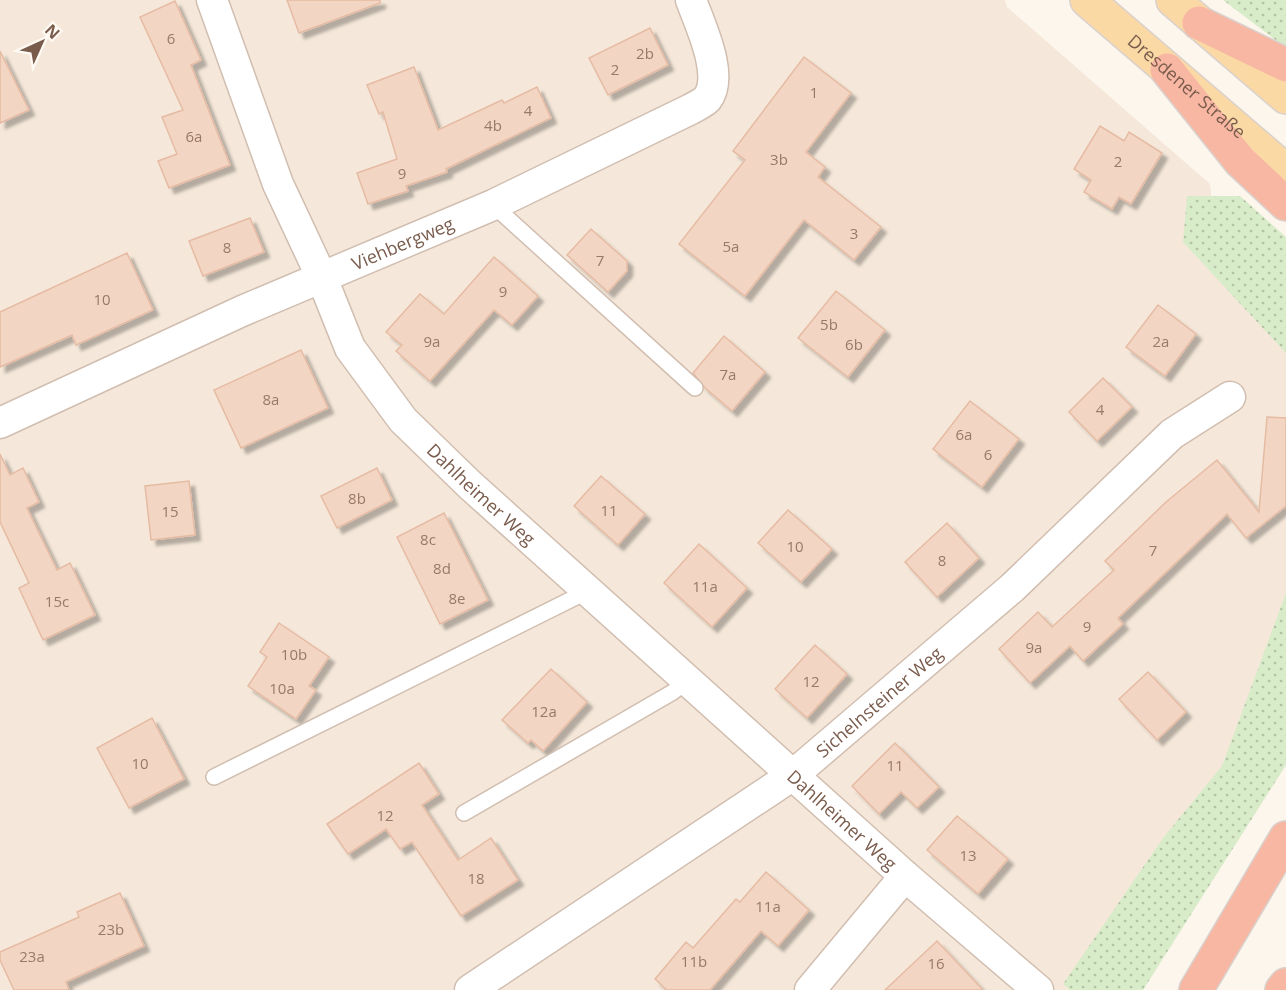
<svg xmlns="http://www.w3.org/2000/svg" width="1286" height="990" viewBox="0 0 1286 990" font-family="'Open Sans',sans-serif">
	<defs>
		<pattern id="grass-dots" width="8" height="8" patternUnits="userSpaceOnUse" patternTransform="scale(1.5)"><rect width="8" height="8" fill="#d8ecc9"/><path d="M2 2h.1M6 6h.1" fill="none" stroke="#b4c2a5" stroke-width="1.8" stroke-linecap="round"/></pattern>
		<filter id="shadow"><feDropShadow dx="5.5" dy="5.5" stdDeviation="1.5" flood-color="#0004"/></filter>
	</defs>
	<rect width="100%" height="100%" fill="#fdf6ec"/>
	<polygon fill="#f5e8da" points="0,0 1005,0 1007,7 1210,184 1215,229 1286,307 1286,669 1078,990 0,990"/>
	<g fill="url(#grass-dots)">
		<polygon points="1223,0 1286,0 1286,48"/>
		<polygon points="1187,196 1240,196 1286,237 1286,353 1183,242"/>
		<polygon points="1286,593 1286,765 1143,990 1070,990 1063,984 1163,838 1222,766"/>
	</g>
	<g fill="#f3d5c3" stroke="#e6bba3" stroke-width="1.5" filter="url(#shadow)">
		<polygon points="287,0 380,0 380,3 299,33"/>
		<polygon points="175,1 201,60 191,65 230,165 169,188 158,161 177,154 162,117 183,110 140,17"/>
		<polygon points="650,28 668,65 608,95 589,58"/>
		<polygon points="0,51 29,110 0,123"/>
		<polygon points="804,57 851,93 806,152 825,167 818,177 881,227 854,260 804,220 745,296 679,244 745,160 733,151"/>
		<polygon points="414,67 438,130 502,100 504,103 537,87 551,118 446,169 447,172 406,186 408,191 368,204 357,173 397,159 383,112 379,114 367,85"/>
		<polygon points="1100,126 1124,141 1129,132 1162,153 1131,204 1119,197 1112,209 1084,192 1091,180 1074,169"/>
		<polygon points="250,218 264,252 203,276 189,241"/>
		<polygon points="591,229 627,261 627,271 608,292 567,255"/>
		<polygon points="127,253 153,310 76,345 72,335 0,367 0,312"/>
		<polygon points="494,257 538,296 512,325 494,310 430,381 396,351 402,345 386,332 420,294 444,314"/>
		<polygon points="836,291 885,330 848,377 798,338"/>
		<polygon points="1158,305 1196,334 1165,376 1126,347"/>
		<polygon points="724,336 765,372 732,411 704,387 693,373"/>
		<polygon points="301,350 328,408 241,448 214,390"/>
		<polygon points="1103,378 1132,407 1097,441 1069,412"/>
		<polygon points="970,401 1019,439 982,487 933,449"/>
		<polygon points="1267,417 1286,418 1286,506 1246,538 1227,514 1118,618 1123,624 1083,661 1070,646 1030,683 999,649 1038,612 1052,627 1114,570 1105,561 1166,502 1217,460 1259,512"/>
		<polygon points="0,454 10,475 23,468 39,502 27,508 57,570 70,563 95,615 43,640 19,588 29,583 0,522"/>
		<polygon points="377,468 392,500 337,528 321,496"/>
		<polygon points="601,476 645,514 618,545 574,506"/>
		<polygon points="189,481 195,535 151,540 145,486"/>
		<polygon points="788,510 832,549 801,582 758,543"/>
		<polygon points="444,513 488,600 440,624 397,537"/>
		<polygon points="947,523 979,558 937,597 905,562"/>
		<polygon points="699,544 747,588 712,627 664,583"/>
		<polygon points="279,623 329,657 309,686 316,690 296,719 248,686 267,657 260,652"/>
		<polygon points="815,645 847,674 807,718 775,689"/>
		<polygon points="551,669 587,702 543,751 531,740 528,743 502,720"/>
		<polygon points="1148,672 1186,712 1157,740 1119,699"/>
		<polygon points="152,718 184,779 129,808 97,748"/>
		<polygon points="895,743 939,787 917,808 901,792 879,814 852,786"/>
		<polygon points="419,763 439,794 422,805 458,860 491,838 518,880 461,916 412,842 400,849 386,829 348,854 327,824"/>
		<polygon points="957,816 1008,859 978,894 927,850"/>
		<polygon points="766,872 809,910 778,946 761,931 710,990 667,990 655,979 686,942 693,948 736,899 740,902"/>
		<polygon points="120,893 144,946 66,982 69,990 14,990 0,960 0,952 79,917 77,912"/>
		<polygon points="937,941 983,990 885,990"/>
	</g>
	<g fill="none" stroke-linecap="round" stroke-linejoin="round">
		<defs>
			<g id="service">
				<polyline points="493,205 695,388"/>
				<polyline points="214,777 588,591"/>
				<polyline points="464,813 673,692 688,680"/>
			</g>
			<g id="minor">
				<path id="s1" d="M212 0 278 184 322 278 350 348 403 420 470 485 905 876 1038 990"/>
				<path id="s2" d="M0 423 242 311 493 205 691 109C696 106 703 103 707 99 725 76 700 25 691 0"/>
				<path id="s3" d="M470 990 793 775 1012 588 1172 434 1230 397"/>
				<polyline points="810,990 905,876"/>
			</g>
			<g id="primary">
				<path id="s4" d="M1087 0 1286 171"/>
				<polyline points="1173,0 1286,97"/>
			</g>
			<g id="motorway">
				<polyline points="1199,23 1286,65"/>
				<polyline points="1167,70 1240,161 1286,204"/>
				<polyline points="1196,990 1286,838"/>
				<polyline points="1282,990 1286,985"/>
			</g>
		</defs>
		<use href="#service" stroke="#d1beb0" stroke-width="18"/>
		<use href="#minor" stroke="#d1beb0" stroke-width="33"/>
		<use href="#primary" stroke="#dad1cd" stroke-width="36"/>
		<use href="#motorway" stroke="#dad1cd" stroke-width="36"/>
		<use href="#service" stroke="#fff" stroke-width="15"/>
		<use href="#minor" stroke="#fff" stroke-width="30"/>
		<use href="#primary" stroke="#fbd9a5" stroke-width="33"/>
		<use href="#motorway" stroke="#f7b7a3" stroke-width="33"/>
	</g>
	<g text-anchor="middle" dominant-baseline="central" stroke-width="4.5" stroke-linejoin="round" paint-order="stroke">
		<g font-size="15" fill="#987a6a">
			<text x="171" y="38">6</text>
			<text x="645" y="53">2b</text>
			<text x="615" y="69">2</text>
			<text x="814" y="92">1</text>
			<text x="528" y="110">4</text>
			<text x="493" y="125">4b</text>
			<text x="194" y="136">6a</text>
			<text x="779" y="159">3b</text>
			<text x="1118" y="161">2</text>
			<text x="402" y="173">9</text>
			<text x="854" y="233">3</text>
			<text x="731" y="246">5a</text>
			<text x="227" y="247">8</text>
			<text x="600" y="260">7</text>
			<text x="503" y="291">9</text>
			<text x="102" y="299">10</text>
			<text x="829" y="324">5b</text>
			<text x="432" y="341">9a</text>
			<text x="1161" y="341">2a</text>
			<text x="854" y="344">6b</text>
			<text x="728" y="374">7a</text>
			<text x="271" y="399">8a</text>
			<text x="1100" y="409">4</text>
			<text x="964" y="434">6a</text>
			<text x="988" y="454">6</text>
			<text x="357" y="498">8b</text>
			<text x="609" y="510">11</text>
			<text x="170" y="511">15</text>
			<text x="428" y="539">8c</text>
			<text x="795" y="546">10</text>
			<text x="1153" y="550">7</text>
			<text x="942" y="560">8</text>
			<text x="442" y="568">8d</text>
			<text x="705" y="586">11a</text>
			<text x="457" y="598">8e</text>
			<text x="57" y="601">15c</text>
			<text x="1087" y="626">9</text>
			<text x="1034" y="647">9a</text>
			<text x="294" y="654">10b</text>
			<text x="811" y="681">12</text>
			<text x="282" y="688">10a</text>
			<text x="544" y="711">12a</text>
			<text x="140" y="763">10</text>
			<text x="895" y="765">11</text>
			<text x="385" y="815">12</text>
			<text x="968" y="855">13</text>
			<text x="476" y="878">18</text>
			<text x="768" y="906">11a</text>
			<text x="111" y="929">23b</text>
			<text x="32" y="956">23a</text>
			<text x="694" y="961">11b</text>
			<text x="936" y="963">16</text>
		</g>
		<g font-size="18" fill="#7a5c4d" stroke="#fffaf3">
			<text stroke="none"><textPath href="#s4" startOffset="132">Dresdener Straße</textPath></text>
			<text stroke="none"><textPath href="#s2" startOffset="441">Viehbergweg</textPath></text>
			<text stroke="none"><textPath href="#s1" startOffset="572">Dahlheimer Weg</textPath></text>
			<text stroke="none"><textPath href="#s3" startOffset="501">Sichelnsteiner Weg</textPath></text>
			<text stroke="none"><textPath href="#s1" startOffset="1058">Dahlheimer Weg</textPath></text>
		</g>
	</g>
	<g transform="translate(42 42) rotate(45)" stroke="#fffaf3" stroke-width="4.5" paint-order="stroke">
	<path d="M0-4.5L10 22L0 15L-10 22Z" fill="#7a5c4d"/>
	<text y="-9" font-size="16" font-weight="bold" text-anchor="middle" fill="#7a5c4d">N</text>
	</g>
</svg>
